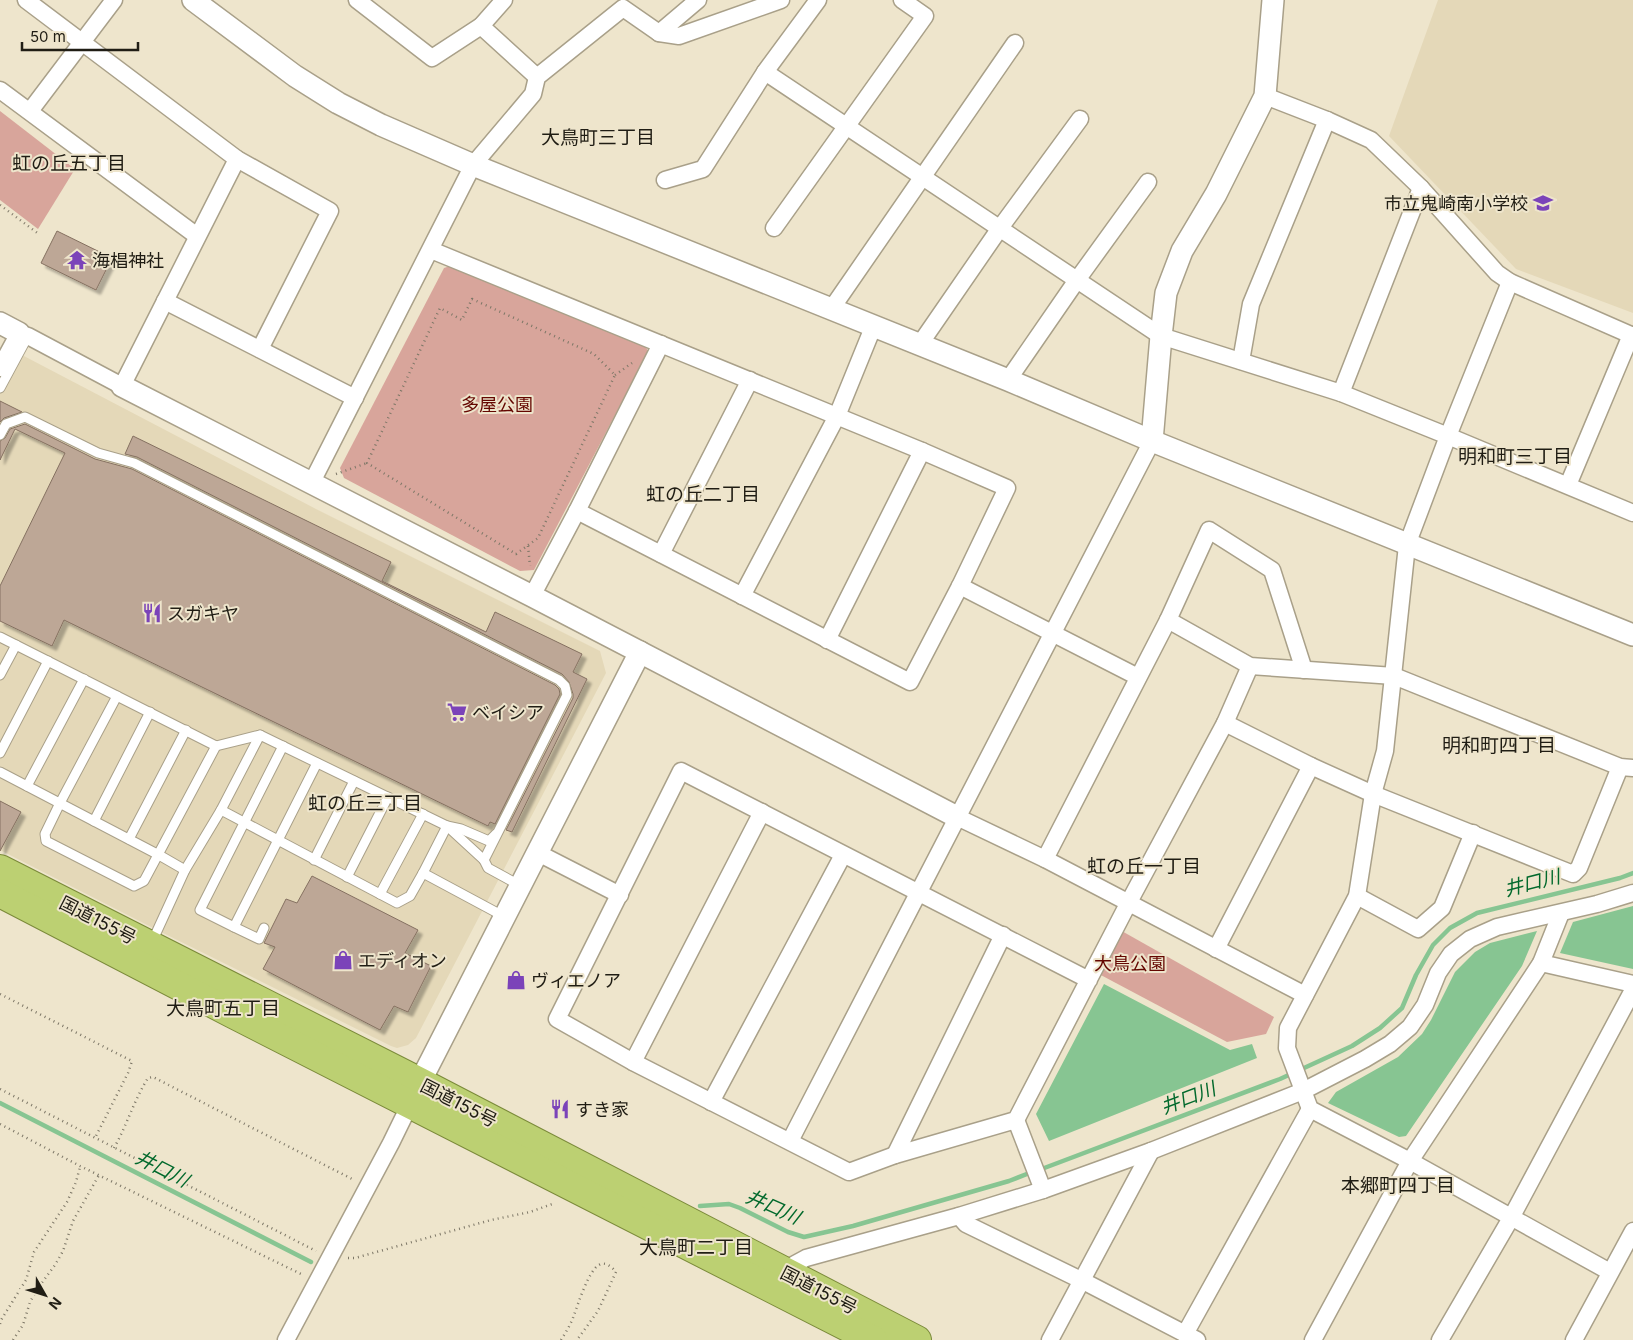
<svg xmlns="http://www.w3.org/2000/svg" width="1633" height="1340" viewBox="0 0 1633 1340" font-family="Inter,'Noto Sans JP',sans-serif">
	<defs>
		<filter id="shadow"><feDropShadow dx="4.5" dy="4.5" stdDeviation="1" flood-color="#0004"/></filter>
	</defs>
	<rect width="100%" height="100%" fill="#eee5cc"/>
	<g fill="#e4d8b8">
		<polygon points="1438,0 1633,0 1633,313 1516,269 1389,136"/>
		<polygon points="22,355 316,509 600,651 606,673 416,1038 408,1045 397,1048 391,1046 157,930 0,850 0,386"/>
	</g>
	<g fill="#d8a59b">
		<polygon points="0,111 75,169 38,229 0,200"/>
		<polygon points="450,266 645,344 648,352 534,570 520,571 344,478 340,468 444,268"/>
		<polygon points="1120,930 1274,1017 1266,1034 1227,1042 1097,973"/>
	</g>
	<g fill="#87c592">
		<polygon points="1633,906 1633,969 1560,953 1573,922"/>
		<polygon points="1537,931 1522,966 1406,1136 1399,1137 1328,1103 1336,1092 1398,1057 1422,1034 1431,1020 1455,972 1475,952 1490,943"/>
		<polygon points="1104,984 1230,1050 1252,1044 1257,1058 1049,1141 1036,1114"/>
	</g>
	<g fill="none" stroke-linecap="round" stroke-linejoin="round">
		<g stroke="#87c592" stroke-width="4.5">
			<polyline points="0,1103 311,1262"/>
			<polyline points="1039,1170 1280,1079 1352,1046 1380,1028 1402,1008 1416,975 1433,945 1450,928 1477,913 1620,878 1633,873"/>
			<polyline points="700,1206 729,1204 740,1208 788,1232 804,1237 853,1226 1009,1181 1032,1172"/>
		</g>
	</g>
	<g fill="#bda796" stroke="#857161" filter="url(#shadow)">
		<polygon points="57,231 112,258 96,290 41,263"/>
		<polygon points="0,401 22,412 4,418 0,422"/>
		<polygon points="25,424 95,459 132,469 555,685 559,689 560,694 495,824 490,822 488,826 64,620 52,646 0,621 0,586 65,453 15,429 0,460 0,441 5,438 10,429"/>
		<polygon points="133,436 391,562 382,581 486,632 495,612 582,654 573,672 587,679 512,832 506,830 573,698 573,694 569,682 562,674 137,457 125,454"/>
		<polygon points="0,801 21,812 0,851"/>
		<polygon points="312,876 418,930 405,953 431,966 408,1012 394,1006 380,1030 263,969 275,947 264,943 286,899 297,903"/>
	</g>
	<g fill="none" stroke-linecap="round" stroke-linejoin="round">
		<defs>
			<g id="service">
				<polyline points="0,388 28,336"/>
				<polyline points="0,435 6,424 25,417 98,453 134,463 559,680 565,686 567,695 484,860"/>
				<polyline points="0,637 216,746 260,735 447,826 461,829 489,841 496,834"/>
				<polyline points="0,675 16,645"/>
				<polyline points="117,696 60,803 45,834 46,841 134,886 144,881 216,746"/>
				<polyline points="283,746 200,910 234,927 317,763"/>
				<polyline points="0,753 48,661"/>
				<polyline points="0,772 159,855 185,870"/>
				<polyline points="27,786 84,679"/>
				<polyline points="221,810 397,903 410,896 423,873 447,826"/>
				<polyline points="94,821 150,712"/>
				<polyline points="447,826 484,860 488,868 521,886"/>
				<polyline points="129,839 186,730"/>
				<polyline points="314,860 354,781"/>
				<polyline points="423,873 505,917"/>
				<polyline points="347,877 388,797"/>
				<polyline points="380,894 423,814"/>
				<polyline points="234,927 259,939 264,928"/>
				<polyline points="152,942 185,870 221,810 260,735"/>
			</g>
			<g id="minor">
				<polyline points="26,0 237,159 330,211 260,349"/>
				<polyline points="357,0 432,58 481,26"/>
				<polyline points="504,0 481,26 537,77"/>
				<polyline points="659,33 698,0"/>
				<polyline points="765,72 1161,336 1341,393 1448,436 1633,513"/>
				<polyline points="0,90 197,236"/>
				<polyline points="1265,96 1327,120 1371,140 1421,188 1497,273 1510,282 1633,336"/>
				<polyline points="30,111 114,0"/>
				<polyline points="665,180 703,169 765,72 818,0"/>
				<polyline points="774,228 925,16 902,0"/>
				<polyline points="431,250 922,451 1007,488 960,586 910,682 577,511"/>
				<polyline points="1510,282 1448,436 1407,545 1385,751 1373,794 1357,896 1288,1028 1287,1048 1310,1109 1410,1161 1610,1272"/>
				<polyline points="165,301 355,398"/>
				<polyline points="832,308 1015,43"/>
				<polyline points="920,344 1000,228 1080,119"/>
				<polyline points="1241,361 1251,304 1327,120"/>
				<polyline points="0,368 19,333 28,336 122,386 237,159"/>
				<polyline points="1008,380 1077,280 1148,182"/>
				<polyline points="1341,393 1421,188"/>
				<polyline points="312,482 473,165 533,94 537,77 623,8 659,33 679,36 781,0"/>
				<polyline points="1568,485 1631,335"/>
				<polyline points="661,554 750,380"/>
				<polyline points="960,586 1138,677"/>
				<polyline points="532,596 577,511 661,344"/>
				<polyline points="742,596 837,416 874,325"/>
				<polyline points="1168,620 1250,666 1394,676 1620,767 1633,768"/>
				<polyline points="827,640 922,451"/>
				<polyline points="1225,723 1311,766 1373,794 1573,874 1579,868 1620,767"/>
				<polyline points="957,817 1045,859 1305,995"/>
				<polyline points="538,853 620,895"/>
				<polyline points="1045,859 1168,620 1209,530 1272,570 1304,670"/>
				<polyline points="1357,896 1418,929 1442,908 1473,833"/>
				<polyline points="1216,949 1311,766"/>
				<polyline points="1541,963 1633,984"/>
				<polyline points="1089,980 681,771 557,1019 633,1062 849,1172 895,1155 1016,1120 1129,902 1225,723 1250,666"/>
				<polyline points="633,1062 762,812"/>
				<polyline points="711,1102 843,855"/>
				<polyline points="1016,1120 1043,1190"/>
				<polyline points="790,1141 1152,441"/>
				<polyline points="895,1155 1003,935"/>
				<polyline points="959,1216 966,1224 1083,1281 1197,1340"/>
				<polyline points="782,1271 806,1258 959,1216 1043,1190 1151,1151 1303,1091 1365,1059 1390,1044 1410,1027 1425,1005 1438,973 1451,954 1470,939 1497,927 1597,904 1633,893"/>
				<polyline points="1185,1334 1310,1109"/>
				<polyline points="286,1340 391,1143 413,1098"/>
				<polyline points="1050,1340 1151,1151"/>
				<polyline points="1313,1340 1410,1161 1541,963 1561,913"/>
				<polyline points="1440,1340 1511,1218 1633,990"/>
				<polyline points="1574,1340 1633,1231"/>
			</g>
			<g id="tertiary">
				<polyline points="193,0 295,76 338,103 381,125 473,165 1008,380 1152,441 1633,635"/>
				<polyline points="0,323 19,333"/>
				<polyline points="122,386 532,596 957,817"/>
				<polyline points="1152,441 1161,336 1166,293 1182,251 1216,194 1265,96 1273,0"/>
				<polyline points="420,1082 640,652"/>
			</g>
			<g id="trunk">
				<polyline points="0,869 420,1082 917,1340"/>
				<polyline points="0,893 233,1014 873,1340"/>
			</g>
		</defs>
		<use href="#service" stroke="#a9a089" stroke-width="11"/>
		<use href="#minor" stroke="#a9a089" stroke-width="19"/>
		<use href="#tertiary" stroke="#a9a089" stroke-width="24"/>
		<use href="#trunk" stroke="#7b8a3a" stroke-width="30"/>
		<g stroke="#7d7767" stroke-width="2.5" stroke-dasharray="1 4" stroke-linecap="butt">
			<polyline points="0,205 40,235"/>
			<polygon points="472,299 594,354 615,375 538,538 516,554 367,463 440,308 462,320"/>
			<polyline points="615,375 632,363"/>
			<polyline points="336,474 367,463"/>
			<polyline points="528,546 530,566"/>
			<polyline points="0,994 132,1061 128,1073 95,1138"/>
			<polyline points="0,1089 316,1251"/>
			<polyline points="0,1124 80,1166 303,1275"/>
			<path d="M114 1148C127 1125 134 1100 148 1078L153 1077 354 1180"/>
			<polyline points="348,1258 355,1258 491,1220 530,1212 555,1203"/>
			<polyline points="0,1324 1,1320 26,1280 34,1252 67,1202 76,1182 80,1167"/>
			<polyline points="13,1340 23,1325 30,1302 38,1288 55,1265 63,1251 73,1221 99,1175"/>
			<path d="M561 1340C566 1332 571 1324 574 1315 578 1304 589 1270 599 1265 605 1261 612 1267 616 1272L598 1311 577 1340"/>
		</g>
		<use href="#service" stroke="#fff" stroke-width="9"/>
		<use href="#minor" stroke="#fff" stroke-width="16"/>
		<use href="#tertiary" stroke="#fff" stroke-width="21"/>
		<use href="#trunk" stroke="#bcd072" stroke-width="28"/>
	</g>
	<defs>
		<symbol id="school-bare" viewBox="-9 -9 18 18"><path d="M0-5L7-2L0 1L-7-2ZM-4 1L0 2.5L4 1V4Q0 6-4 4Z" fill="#7b43b9" stroke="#eee5cc" stroke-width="2.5" paint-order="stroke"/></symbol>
		<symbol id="temple-bare" viewBox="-9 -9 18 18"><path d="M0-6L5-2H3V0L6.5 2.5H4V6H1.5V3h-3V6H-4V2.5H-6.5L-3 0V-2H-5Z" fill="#7b43b9" stroke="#eee5cc" stroke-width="2.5" paint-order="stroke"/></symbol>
		<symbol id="restaurant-bare" viewBox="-9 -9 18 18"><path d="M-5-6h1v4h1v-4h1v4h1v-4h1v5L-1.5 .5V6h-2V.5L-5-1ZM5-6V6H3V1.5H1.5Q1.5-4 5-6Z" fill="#7b43b9" stroke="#eee5cc" stroke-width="2.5" paint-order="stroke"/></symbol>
		<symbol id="supermarket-bare" viewBox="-9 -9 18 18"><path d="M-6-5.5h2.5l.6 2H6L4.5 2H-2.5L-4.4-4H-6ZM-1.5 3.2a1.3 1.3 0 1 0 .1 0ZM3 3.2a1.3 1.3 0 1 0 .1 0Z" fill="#7b43b9" stroke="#eee5cc" stroke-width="2.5" paint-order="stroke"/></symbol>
		<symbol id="shop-bare" viewBox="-9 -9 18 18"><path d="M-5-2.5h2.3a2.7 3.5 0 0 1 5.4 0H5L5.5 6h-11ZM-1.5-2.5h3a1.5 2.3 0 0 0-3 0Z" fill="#7b43b9" stroke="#eee5cc" stroke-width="2.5" paint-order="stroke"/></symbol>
	</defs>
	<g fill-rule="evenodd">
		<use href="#school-bare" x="1529" y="189" width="28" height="28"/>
		<use href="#temple-bare" x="63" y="246" width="28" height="28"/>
		<use href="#restaurant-bare" x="138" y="599" width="28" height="28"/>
		<use href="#supermarket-bare" x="443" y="698" width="28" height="28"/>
		<use href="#shop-bare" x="329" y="946" width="28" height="28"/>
		<use href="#shop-bare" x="502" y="966" width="28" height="28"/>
		<use href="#restaurant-bare" x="546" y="1095" width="28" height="28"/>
	</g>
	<g text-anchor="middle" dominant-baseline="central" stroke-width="4" stroke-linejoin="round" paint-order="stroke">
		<g font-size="18" fill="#201d14" stroke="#eee5cc" text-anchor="start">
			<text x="1528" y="203" text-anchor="end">市立鬼崎南小学校</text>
			<text x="92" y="260">海椙神社</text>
			<text x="167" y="613">スガキヤ</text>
			<text x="472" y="712">ベイシア</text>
			<text x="358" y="960">エディオン</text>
			<text x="531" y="980">ヴィエノア</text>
			<text x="575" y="1109">すき家</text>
		</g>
		<g font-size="18" fill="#640600" stroke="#eee5cc">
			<text x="497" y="404">多屋公園</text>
			<text x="1130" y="963">大鳥公園</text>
		</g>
		<g font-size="18" fill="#201d14" stroke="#eee5cc">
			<text transform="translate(98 920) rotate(27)">国道155号</text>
			<text transform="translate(459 1103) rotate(27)">国道155号</text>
			<text transform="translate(819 1290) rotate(27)">国道155号</text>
		</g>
		<g font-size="19" fill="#201d14" stroke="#eee5cc">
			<text x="598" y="137">大鳥町三丁目</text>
			<text x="69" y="163">虹の丘五丁目</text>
			<text x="1515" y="456">明和町三丁目</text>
			<text x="703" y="494">虹の丘二丁目</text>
			<text x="1499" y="745">明和町四丁目</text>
			<text x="365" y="803">虹の丘三丁目</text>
			<text x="1144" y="866">虹の丘一丁目</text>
			<text x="223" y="1008">大鳥町五丁目</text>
			<text x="1398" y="1185">本郷町四丁目</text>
			<text x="696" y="1247">大鳥町二丁目</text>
		</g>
		<g font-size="19" font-style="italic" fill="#02692c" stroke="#eee5cc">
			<text transform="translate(1532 883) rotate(-14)">井口川</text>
			<text transform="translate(1188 1098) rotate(-21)">井口川</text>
			<text transform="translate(162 1169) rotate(27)">井口川</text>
			<text transform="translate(773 1207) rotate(24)">井口川</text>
		</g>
	</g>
	<g transform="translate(45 1295) rotate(129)" stroke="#eee5cc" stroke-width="4" paint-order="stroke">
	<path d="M0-4L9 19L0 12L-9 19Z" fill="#201d14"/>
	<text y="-8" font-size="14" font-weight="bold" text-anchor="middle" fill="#201d14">N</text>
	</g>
	<path d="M22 42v8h116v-8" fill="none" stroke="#201d14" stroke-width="2.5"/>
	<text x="30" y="42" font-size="15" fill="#201d14" stroke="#eee5cc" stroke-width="4" paint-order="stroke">50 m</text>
</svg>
